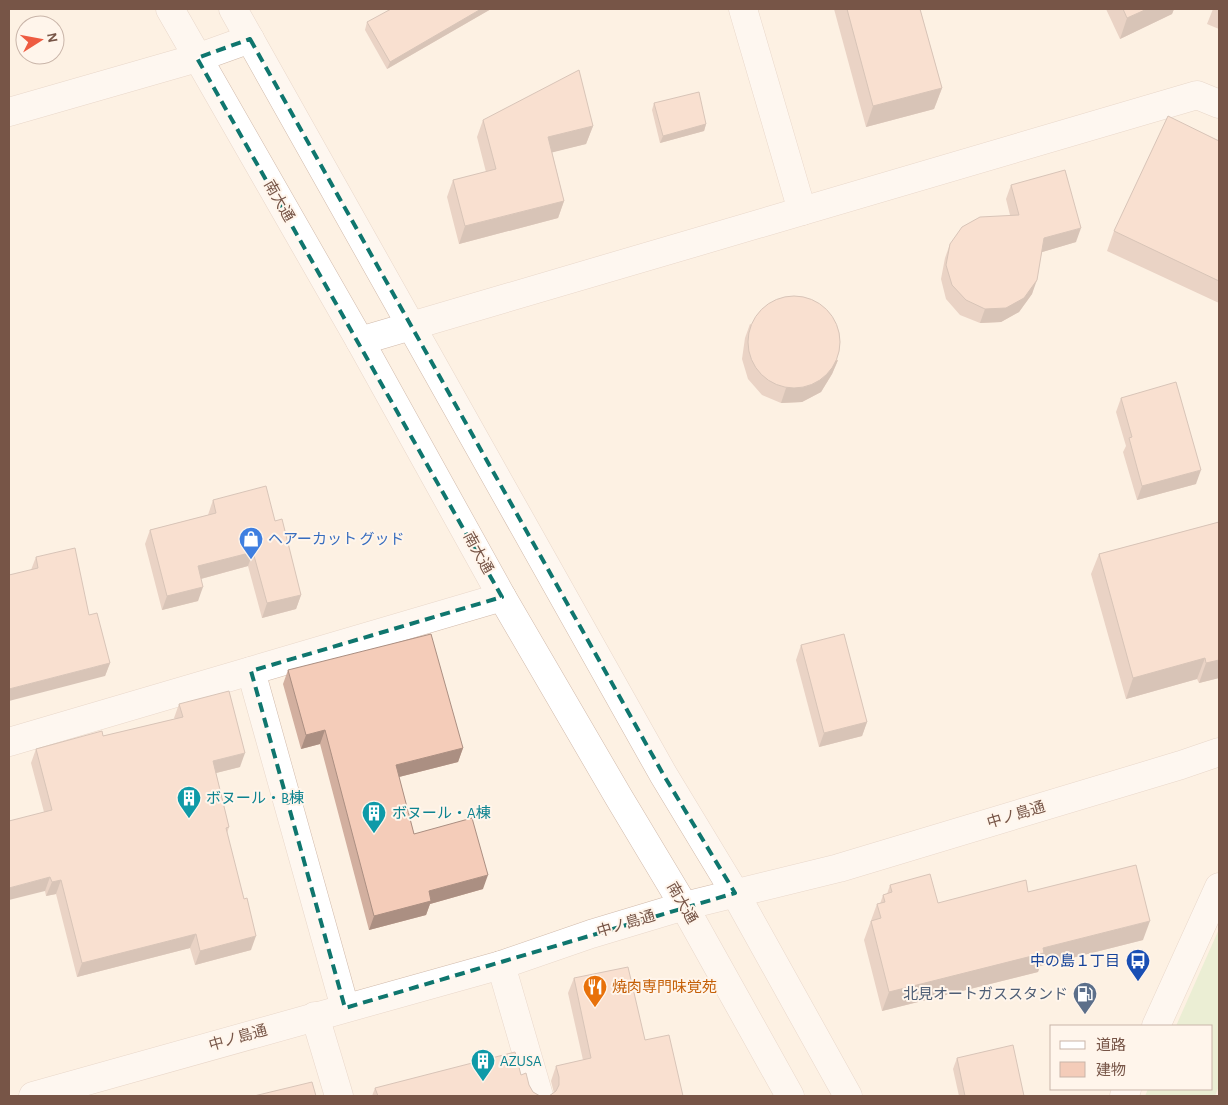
<svg xmlns="http://www.w3.org/2000/svg" width="1228" height="1105" viewBox="0 0 1228 1105" font-family="'Alegreya Sans','Noto Sans JP',sans-serif">
	<rect width="100%" height="100%" fill="#fdf1e3"/>
	<polygon fill="#d5ecc1" points="1219,929 1219,1086 1215,1096 1145,1096 1148,1089 1212,1089 1212,1026 1176,1026"/>
	<g fill="none" stroke-linecap="round" stroke-linejoin="round">
		<defs>
			<g id="minor">
				<polyline points="743,9 802,211"/>
				<polyline points="9,112 197,58 250,39"/>
				<polyline points="360,341 1197,95 1219,104"/>
				<polyline points="251,671 345,1008"/>
				<polyline points="9,742 502,597"/>
				<polyline points="501,965 539,1096"/>
				<polyline points="315,1016 339,1096"/>
				<polyline points="1156,1026 1219,887"/>
				<polyline points="33,1096 501,965 591,934 684,906 839,868 1181,765 1219,752"/>
				<polyline points="1124,1096 1127,1089"/>
			</g>
			<g id="tertiary">
				<polyline points="170,9 360,341 502,597 618,796 684,906 790,1096"/>
				<polyline points="233,9 663,774 735,893 848,1096"/>
			</g>
		</defs>
		<use href="#minor" stroke="#d1baab" stroke-width="29"/>
		<use href="#tertiary" stroke="#d1baab" stroke-width="29"/>
		<use href="#minor" stroke="#fff" stroke-width="28"/>
		<use href="#tertiary" stroke="#fff" stroke-width="28"/>
	</g>
	<g fill="#d2af9f">
		<polygon points="491,9 387,69 365,30 367,22"/>
		<polygon points="834,9 920,9 942,88 934,109 866,127"/>
		<polygon points="1106,9 1174,9 1172,14 1120,39"/>
		<polygon points="1213,9 1219,9 1219,29 1207,24"/>
		<polygon points="654,103 706,124 704,131 660,143 652,110"/>
		<polygon points="483,120 593,126 586,144 552,152 564,201 558,218 459,244 447,197 453,180 486,172 477,137"/>
		<polygon points="1219,141 1219,303 1107,251 1114,231"/>
		<polygon points="1011,185 1076,242 1042,252 1032,294 1019,312 1001,322 980,323 960,315 946,299 941,279 945,258 950,244 1010,215 1006,199"/>
		<polygon points="750,324 838,360 832,374 821,392 802,402 781,403 762,395 748,379 742,359 745,338"/>
		<polygon points="1121,398 1196,484 1137,500 1123,452 1126,446 1116,412"/>
		<polygon points="213,500 275,521 301,595 296,609 262,618 248,566 201,579 198,601 162,610 145,544 150,530 208,515"/>
		<polygon points="1219,522 1219,678 1199,683 1197,679 1126,699 1091,574 1099,554"/>
		<polygon points="36,557 89,615 110,663 105,676 31,570"/>
		<polygon points="801,645 867,722 862,736 819,747 796,660"/>
		<polygon points="288,670 463,748 458,762 399,777 414,834 483,889 430,904 426,915 369,930 320,744 301,749 283,684"/>
		<polygon points="179,704 240,767 216,773 229,827 227,833 251,950 195,965 190,948 77,977 56,894 46,896 45,891 44,812 31,763 36,749 103,736 175,719 174,718"/>
		<polygon points="890,885 938,903 1028,892 1143,940 1040,966 1038,972 882,1011 864,940 877,904 880,904 883,895 887,894"/>
		<polygon points="574,978 645,1040 683,1096 372,1096 375,1088 521,1075 529,1085 533,1092 540,1096 549,1096 554,1093 551,1081 556,1066 583,1060 568,993"/>
		<polygon points="957,1058 1024,1096 959,1096 953,1069"/>
	</g>
	<g fill="#ab8f82">
		<polygon points="481,9 491,9 387,69 390,62"/>
		<polygon points="1147,9 1174,9 1172,14 1120,39 1127,18"/>
		<polygon points="942,88 934,109 866,127 873,106"/>
		<polygon points="706,124 704,131 660,143 663,136"/>
		<polygon points="593,126 586,144 542,155 548,137"/>
		<polygon points="564,201 558,218 459,244 465,226"/>
		<polygon points="1081,228 1076,242 1039,253 1044,238"/>
		<polygon points="1037,280 1032,294 1019,312 1001,322 980,323 985,309"/>
		<polygon points="838,360 832,374 821,392 802,402 781,403 786,388"/>
		<polygon points="1201,470 1196,484 1137,500 1142,486"/>
		<polygon points="253,552 248,566 193,581 198,566"/>
		<polygon points="203,587 198,601 162,610 167,596"/>
		<polygon points="301,595 296,609 262,618 267,603"/>
		<polygon points="1205,658 1197,679 1126,699 1133,678"/>
		<polygon points="1219,660 1219,678 1199,683 1206,663"/>
		<polygon points="110,663 105,676 9,701 9,689"/>
		<polygon points="867,722 862,736 819,747 824,733"/>
		<polygon points="325,730 320,744 301,749 306,735"/>
		<polygon points="463,748 458,762 391,779 396,765"/>
		<polygon points="245,753 240,767 208,775 213,761"/>
		<polygon points="488,875 483,889 430,904 426,915 369,930 374,916 429,891"/>
		<polygon points="50,877 45,891 9,900 9,888"/>
		<polygon points="61,880 56,894 46,896 52,882"/>
		<polygon points="1150,921 1143,940 1040,966 1038,972 882,1011 889,992 1043,948"/>
		<polygon points="196,934 190,948 77,977 82,963"/>
		<polygon points="256,936 251,950 195,965 200,951"/>
	</g>
	<g fill="#f4ccb9" stroke="#ab8f82">
		<polygon points="391,9 481,9 390,62 367,22"/>
		<polygon points="847,9 920,9 942,88 873,106"/>
		<polygon points="1123,9 1147,9 1127,18"/>
		<polygon points="579,70 593,126 548,137 564,201 465,226 453,180 496,169 483,120"/>
		<polygon points="699,92 706,124 663,136 654,103"/>
		<polygon points="1168,116 1219,141 1219,281 1114,231"/>
		<polygon points="1065,170 1081,228 1044,238 1037,280 1024,298 1006,308 985,309 966,300 952,285 946,265 950,244 962,227 980,217 1019,215 1011,185"/>
		<circle cx="794" cy="342" r="46"/>
		<polygon points="1176,382 1201,470 1142,486 1129,438 1132,437 1121,398"/>
		<polygon points="266,486 275,521 282,519 301,595 267,603 253,552 198,566 203,587 167,596 150,530 216,513 213,500"/>
		<polygon points="1219,522 1219,660 1206,663 1205,658 1133,678 1099,554"/>
		<polygon points="75,548 89,615 97,613 110,663 9,689 9,575 38,568 36,557"/>
		<polygon points="431,634 463,748 396,765 414,834 472,818 488,875 429,891 431,901 374,916 325,730 306,735 288,670"/>
		<polygon points="844,634 867,722 824,733 801,645"/>
		<polygon points="229,691 245,753 213,761 229,827 226,828 244,899 247,898 256,936 200,951 196,934 82,963 61,880 52,882 50,877 9,888 9,821 52,810 36,749 102,731 103,736 183,717 179,704"/>
		<polygon points="1136,865 1150,921 1043,948 1044,953 889,992 871,921 881,918 877,904 885,902 883,895 892,892 890,885 930,874 938,903 1026,880 1028,892"/>
		<polygon points="628,967 645,1040 669,1035 683,1096 378,1096 375,1088 515,1052 521,1075 526,1073 529,1085 533,1092 540,1096 549,1096 556,1091 559,1085 559,1077 556,1066 591,1058 574,978"/>
		<polygon points="1013,1045 1024,1096 965,1096 957,1058"/>
		<polygon points="312,1082 316,1096 254,1096"/>
	</g>
	<path d="M0 0H1228V1105H0ZM250 39 663 774 735 893 345 1008 251 671 502 597 197 58Z" fill="#fdf1e3" fill-opacity=".55" fill-rule="evenodd"/>
	<path fill="none" stroke="#0f766e" stroke-width="4" stroke-dasharray="10 6" stroke-linejoin="round" d="M250 39 663 774 735 893 345 1008 251 671 502 597 197 58Z"/>
	<defs>
		<symbol id="shop-pin" viewBox="-11 -11 22 30"><path d="M0 17L-7.5 6A9.5 9.5 0 1 1 7.5 6Z" fill="#3f7fe0" stroke="#fff5eb"/><path d="M-5-2.5h2.3a2.7 3.5 0 0 1 5.4 0H5L5.5 6h-11ZM-1.5-2.5h3a1.5 2.3 0 0 0-3 0Z" fill="#fff"/></symbol>
		<symbol id="building-pin" viewBox="-11 -11 22 30"><path d="M0 17L-7.5 6A9.5 9.5 0 1 1 7.5 6Z" fill="#0f9aa8" stroke="#fff5eb"/><path d="M-4-6H4V6H1V3H-1V6H-4ZM-2.5-4.3h1.7v1.8h-1.7ZM.8-4.3h1.7v1.8H.8ZM-2.5-1h1.7V.8h-1.7ZM.8-1h1.7V.8H.8Z" fill="#fff"/></symbol>
		<symbol id="bus-pin" viewBox="-11 -11 22 30"><path d="M0 17L-7.5 6A9.5 9.5 0 1 1 7.5 6Z" fill="#1a4fb4" stroke="#fff5eb"/><path d="M-5-6H5V4H4V6H2V4H-2V6H-4V4H-5ZM-3.5-4V0h7V-4ZM-3.5 1.2v1.5H-2V1.2ZM2 1.2v1.5H3.5V1.2Z" fill="#fff"/></symbol>
		<symbol id="restaurant-pin" viewBox="-11 -11 22 30"><path d="M0 17L-7.5 6A9.5 9.5 0 1 1 7.5 6Z" fill="#e8710a" stroke="#fff5eb"/><path d="M-5-6h1v4h1v-4h1v4h1v-4h1v5L-1.5 .5V6h-2V.5L-5-1ZM5-6V6H3V1.5H1.5Q1.5-4 5-6Z" fill="#fff"/></symbol>
		<symbol id="fuel-pin" viewBox="-11 -11 22 30"><path d="M0 17L-7.5 6A9.5 9.5 0 1 1 7.5 6Z" fill="#5c6f8a" stroke="#fff5eb"/><path d="M-5.5-6h7V0h2V4h1.3V-2.5L3-4.5l.8-.8L6-3V5H2.5V1h-1V6h-7ZM-4.2-4.7v3.2H.2V-4.7Z" fill="#fff"/></symbol>
	</defs>
	<g fill-rule="evenodd">
		<use href="#shop-pin" x="237" y="525" width="28" height="38"/>
		<use href="#building-pin" x="175" y="784" width="28" height="38"/>
		<use href="#building-pin" x="360" y="799" width="28" height="38"/>
		<use href="#bus-pin" x="1124" y="947" width="28" height="38"/>
		<use href="#restaurant-pin" x="581" y="973" width="28" height="38"/>
		<use href="#fuel-pin" x="1071" y="980" width="28" height="38"/>
		<use href="#building-pin" x="469" y="1047" width="28" height="38"/>
	</g>
	<g text-anchor="middle" dominant-baseline="central" stroke-width="4" stroke-linejoin="round" paint-order="stroke">
		<g font-size="15" fill="#775547" stroke="#fff5eb">
			<text transform="translate(279 201) rotate(60)">南大通</text>
			<text transform="translate(478 553) rotate(61)">南大通</text>
			<text transform="translate(1016 815) rotate(-17)">中ノ島通</text>
			<text transform="translate(682 903) rotate(60)">南大通</text>
			<text transform="translate(626 924) rotate(-17)">中ノ島通</text>
			<text transform="translate(238 1038) rotate(-16)">中ノ島通</text>
		</g>
		<g font-size="15" fill="#366cbe" stroke="#fff5eb" text-anchor="start">
			<text x="268" y="539">ヘアーカット グッド</text>
		</g>
		<g font-size="15" fill="#0d838f" stroke="#fff5eb" text-anchor="start">
			<text x="206" y="798">ボヌール・B棟</text>
			<text x="392" y="813">ボヌール・A棟</text>
			<text x="500" y="1061">AZUSA</text>
		</g>
		<g font-size="15" fill="#164399" stroke="#fff5eb" text-anchor="end">
			<text x="1120" y="961">中の島１丁目</text>
		</g>
		<g font-size="15" fill="#c56008" stroke="#fff5eb" text-anchor="start">
			<text x="612" y="987">焼肉専門味覚苑</text>
		</g>
		<g font-size="15" fill="#4e5e75" stroke="#fff5eb" text-anchor="end">
			<text x="1068" y="994">北見オートガススタンド</text>
		</g>
	</g>
	<rect width="1228" height="1105" fill="none" stroke="#775547" stroke-width="20"/>
	<rect x="1050" y="1025" width="162" height="65" fill="#fff5eb" stroke="#c9b5a9"/>
	<rect x="1060" y="1041" width="25" height="8" fill="#ffffff" stroke="#c9b5a9"/>
	<text x="1096" y="1050" font-size="15" fill="#775547">道路</text>
	<rect x="1060" y="1062" width="25" height="15" fill="#f4ccb9" stroke="#c9b5a9"/>
	<text x="1096" y="1075" font-size="15" fill="#775547">建物</text>
	<g transform="translate(40 40) rotate(79)"><circle r="24" fill="#fff5eb" stroke="#c9b5a9"/>
	<path d="M0-4L9 19L0 12L-9 19Z" fill="#ee5b41"/>
	<text y="-8" font-size="14" font-weight="bold" text-anchor="middle" fill="#775547">N</text>
	</g>
</svg>
